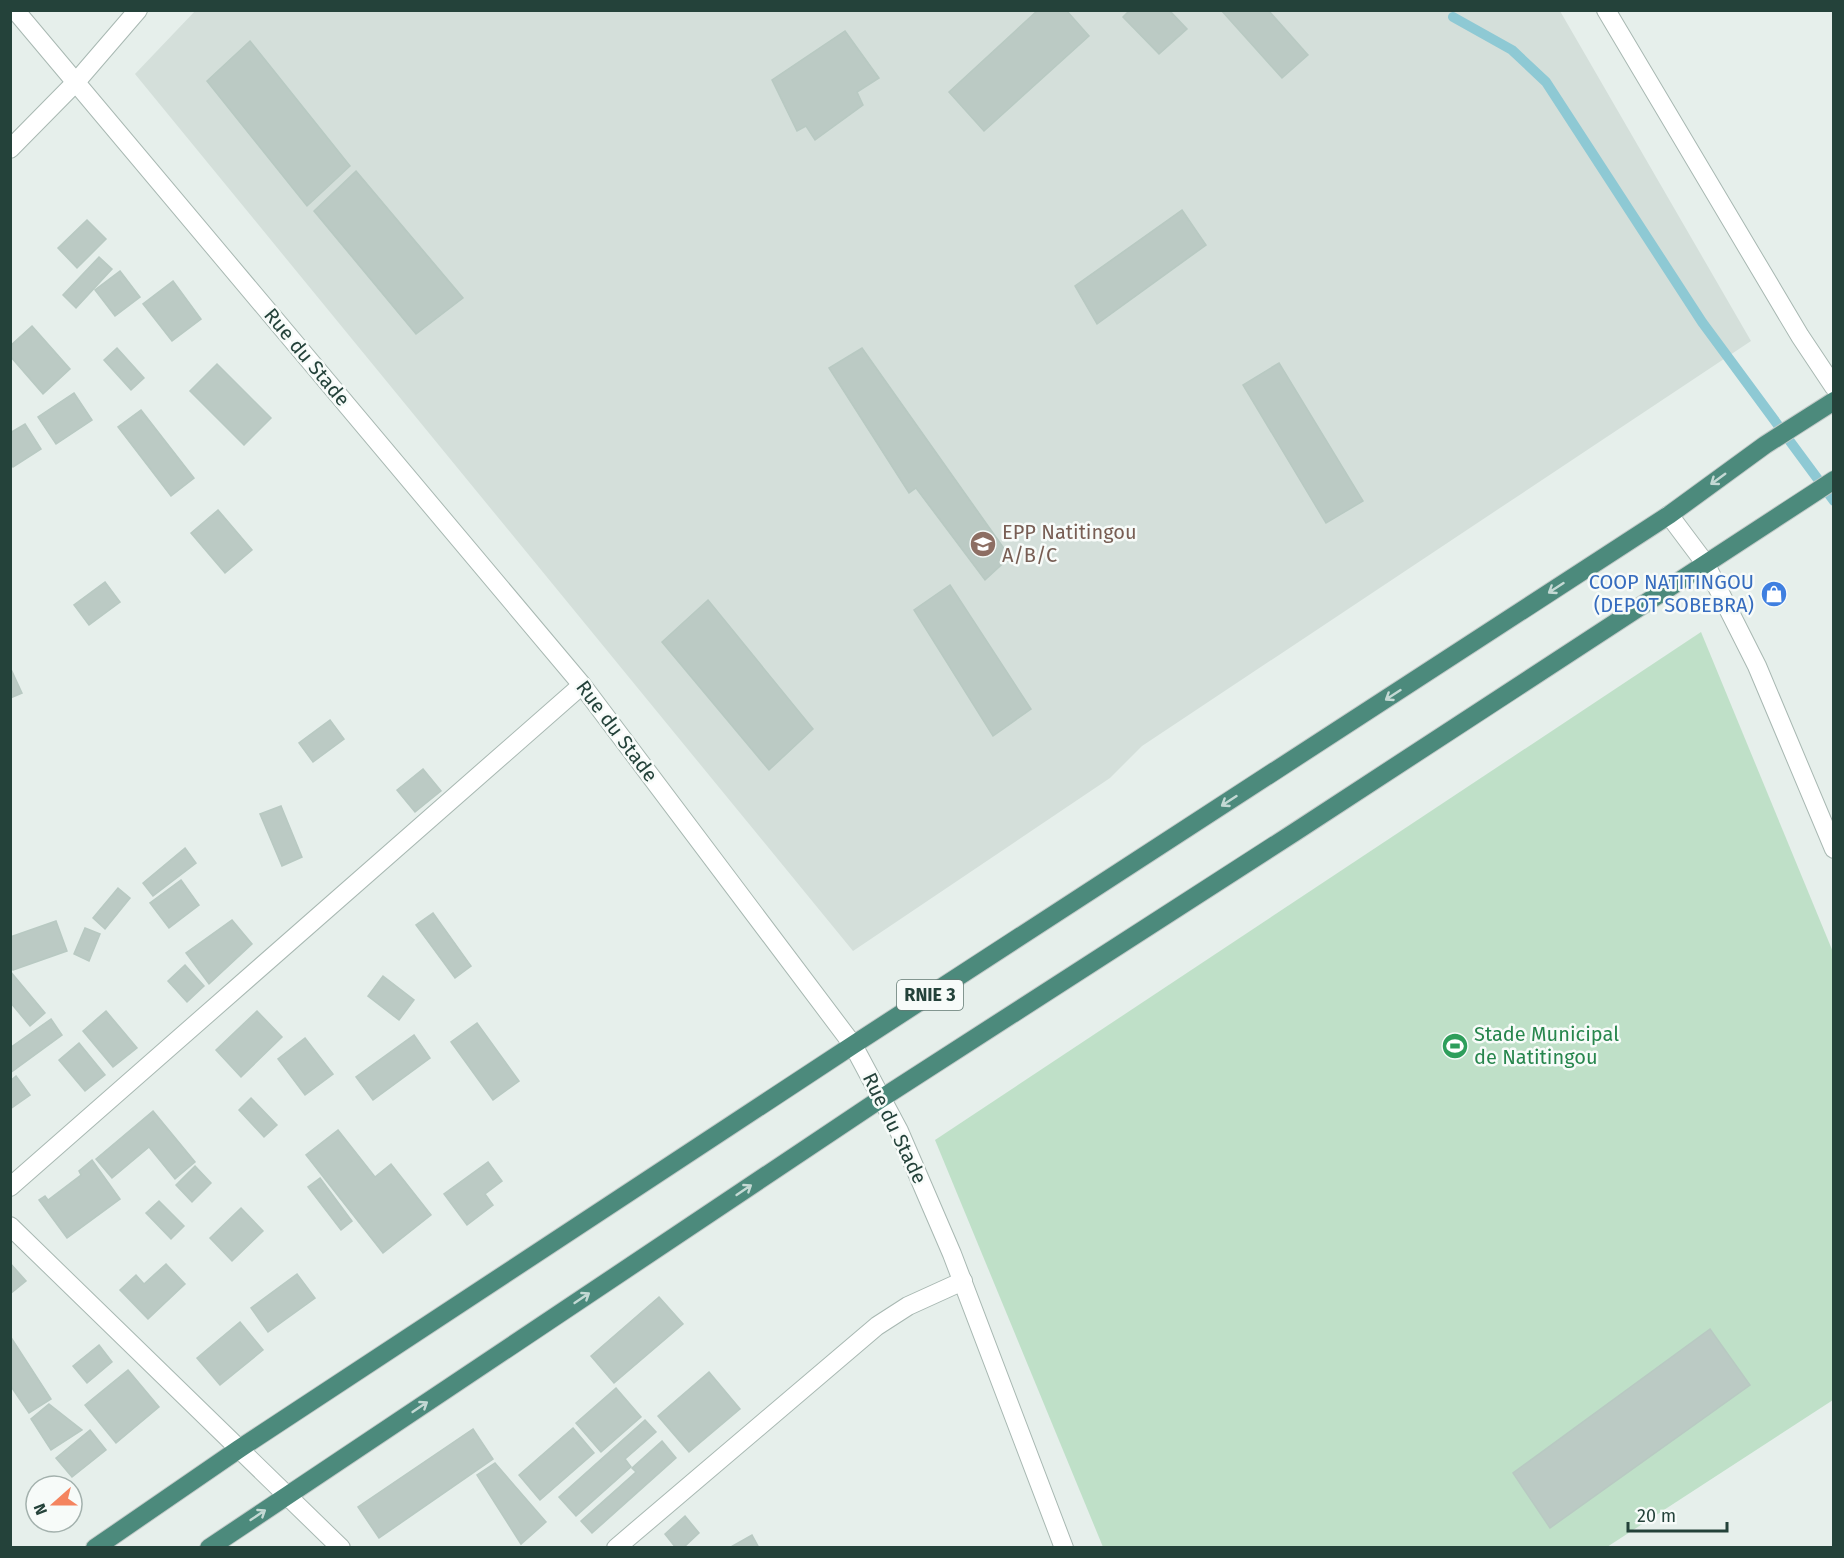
<svg xmlns="http://www.w3.org/2000/svg" width="1844" height="1558" viewBox="0 0 1844 1558" font-family="'Fira Sans',sans-serif">
	<rect width="100%" height="100%" fill="#e6efeb"/>
	<polygon fill="#d4dfda" points="196,10 1560,11 1751,341 1142,746 1110,778 853,951 135,74"/>
	<polygon fill="#bfe0c8" points="1701,632 1833,952 1833,1400 1607,1547 1103,1547 935,1140"/>
	<g fill="none" stroke-linecap="round" stroke-linejoin="round">
		<polyline stroke="#8ec9d4" stroke-width="10" points="1453,17 1512,50 1546,82 1702,322 1834,501"/>
	</g>
	<g fill="#bbcac4" stroke="#b8c9c2" stroke-width="1.5">
		<polygon points="1038,10 1066,10 1089,36 984,131 949,92"/>
		<polygon points="1130,10 1169,10 1187,29 1159,54 1123,17"/>
		<polygon points="1221,10 1268,10 1308,55 1282,78"/>
		<polygon points="845,31 879,78 857,92 863,105 815,140 806,126 797,131 772,80"/>
		<polygon points="250,41 350,166 307,206 207,81"/>
		<polygon points="356,171 463,298 416,334 314,211"/>
		<polygon points="1182,210 1206,245 1097,324 1075,286"/>
		<polygon points="87,220 106,239 77,268 58,248"/>
		<polygon points="99,257 112,269 76,308 63,295"/>
		<polygon points="120,271 140,297 115,316 95,290"/>
		<polygon points="173,281 201,319 172,341 143,304"/>
		<polygon points="32,326 70,369 43,394 10,356 10,346"/>
		<polygon points="117,348 144,378 131,390 104,360"/>
		<polygon points="862,348 1010,557 985,580 916,488 909,493 829,368"/>
		<polygon points="1279,363 1363,501 1326,523 1243,385"/>
		<polygon points="217,364 271,418 244,445 190,391"/>
		<polygon points="74,393 92,420 56,444 38,417"/>
		<polygon points="141,410 194,478 171,496 118,427"/>
		<polygon points="25,424 41,449 13,467 10,463 10,433"/>
		<polygon points="218,510 252,550 225,573 191,533"/>
		<polygon points="105,582 120,602 89,625 74,605"/>
		<polygon points="950,585 1031,709 993,736 914,610"/>
		<polygon points="708,600 813,729 769,770 662,642"/>
		<polygon points="10,667 22,693 10,698"/>
		<polygon points="330,720 344,739 313,762 299,743"/>
		<polygon points="423,769 441,791 415,812 397,790"/>
		<polygon points="281,806 302,857 282,866 260,814"/>
		<polygon points="185,848 196,863 153,896 143,883"/>
		<polygon points="181,880 199,905 169,928 150,903"/>
		<polygon points="118,888 130,898 105,929 93,918"/>
		<polygon points="433,913 471,966 455,978 416,925"/>
		<polygon points="232,920 252,944 209,984 186,953"/>
		<polygon points="56,921 67,951 13,970 10,962 10,937"/>
		<polygon points="85,928 100,934 89,961 74,954"/>
		<polygon points="185,965 204,986 187,1002 168,981"/>
		<polygon points="10,971 45,1013 30,1026 10,1002"/>
		<polygon points="383,976 414,1000 399,1020 368,996"/>
		<polygon points="106,1011 137,1048 113,1067 83,1031"/>
		<polygon points="257,1011 282,1037 241,1077 216,1050"/>
		<polygon points="51,1019 62,1035 10,1073 10,1048"/>
		<polygon points="477,1023 519,1081 493,1100 451,1042"/>
		<polygon points="414,1035 430,1058 373,1100 356,1077"/>
		<polygon points="305,1038 333,1074 305,1095 278,1059"/>
		<polygon points="79,1043 105,1075 85,1091 59,1060"/>
		<polygon points="16,1076 30,1095 10,1109 10,1081"/>
		<polygon points="251,1098 277,1125 264,1137 239,1110"/>
		<polygon points="153,1111 195,1162 175,1179 149,1147 112,1178 96,1159"/>
		<polygon points="338,1130 375,1177 391,1164 431,1215 383,1253 306,1155"/>
		<polygon points="92,1160 120,1199 67,1238 39,1200 45,1196 48,1200 81,1175 79,1171"/>
		<polygon points="488,1162 502,1181 485,1194 493,1205 467,1225 444,1194"/>
		<polygon points="195,1166 211,1183 192,1202 176,1185"/>
		<polygon points="320,1178 352,1221 341,1230 308,1187"/>
		<polygon points="159,1201 184,1226 171,1239 146,1213"/>
		<polygon points="241,1208 263,1231 232,1261 210,1238"/>
		<polygon points="10,1263 26,1281 10,1294"/>
		<polygon points="166,1264 185,1284 148,1319 120,1290 136,1275 144,1284"/>
		<polygon points="297,1274 315,1298 268,1332 251,1308"/>
		<polygon points="659,1297 683,1324 614,1383 591,1356"/>
		<polygon points="240,1322 263,1350 220,1385 197,1358"/>
		<polygon points="1710,1329 1750,1385 1550,1528 1513,1473"/>
		<polygon points="10,1336 51,1399 29,1413 10,1385"/>
		<polygon points="99,1345 112,1362 87,1383 73,1366"/>
		<polygon points="128,1370 159,1407 116,1443 85,1405"/>
		<polygon points="709,1372 740,1409 689,1452 658,1416"/>
		<polygon points="616,1388 641,1417 601,1452 576,1423"/>
		<polygon points="49,1404 82,1430 51,1450 31,1419"/>
		<polygon points="645,1420 656,1432 625,1459 631,1467 576,1516 559,1497"/>
		<polygon points="573,1428 594,1453 540,1500 519,1475"/>
		<polygon points="473,1429 493,1459 379,1538 358,1507"/>
		<polygon points="90,1430 106,1450 72,1477 56,1458"/>
		<polygon points="662,1441 676,1458 592,1533 581,1521 636,1472 632,1468"/>
		<polygon points="495,1463 546,1522 521,1544 477,1475"/>
		<polygon points="685,1516 699,1533 683,1548 676,1548 665,1534"/>
		<polygon points="752,1535 759,1548 729,1548"/>
	</g>
	<g fill="none" stroke-linecap="round" stroke-linejoin="round">
		<defs>
			<g id="minor">
				<polyline points="15,10 582,685 853,1045 899,1131 952,1254 1064,1548"/>
				<polyline points="1606,10 1800,336 1834,387"/>
				<polyline points="10,149 76,82 138,10"/>
				<polyline points="1669,515 1705,563 1757,666 1834,849"/>
				<polyline points="10,1187 582,685"/>
				<polyline points="10,1226 341,1548"/>
				<polyline points="616,1548 877,1326 908,1306 963,1281"/>
			</g>
			<g id="trunk">
				<polyline points="95,1548 239,1449 853,1045 1669,515 1765,445 1834,401"/>
				<polyline points="209,1548 882,1098 1295,832 1834,480"/>
			</g>
		</defs>
		<use href="#minor" stroke="#a8b8b2" stroke-width="20"/>
		<use href="#trunk" stroke="#c2cac8" stroke-width="20"/>
		<use href="#minor" stroke="#fff" stroke-width="18"/>
		<use href="#trunk" stroke="#4c8a7c" stroke-width="18"/>
	</g>
	<defs><path id="oneway-shaft" d="M-6 0H5M1.5-3L5.5 0L1.5 3" fill="none" stroke-width="1.6" stroke-linecap="round" stroke-linejoin="round" transform="scale(1.5)"/></defs>
	<g stroke="#c4d9d4">
		<use href="#oneway-shaft" transform="translate(1718 479) rotate(144)"/>
		<use href="#oneway-shaft" transform="translate(1556 588) rotate(147)"/>
		<use href="#oneway-shaft" transform="translate(1393 695) rotate(147)"/>
		<use href="#oneway-shaft" transform="translate(1229 801) rotate(147)"/>
		<use href="#oneway-shaft" transform="translate(744 1190) rotate(-34)"/>
		<use href="#oneway-shaft" transform="translate(582 1298) rotate(-34)"/>
		<use href="#oneway-shaft" transform="translate(420 1407) rotate(-34)"/>
		<use href="#oneway-shaft" transform="translate(258 1515) rotate(-34)"/>
	</g>
	<defs>
		<symbol id="school-disc" viewBox="-11 -11 22 22"><circle r="9.5" fill="#8d6e63" stroke="#f7fbf9"/><path d="M0-5L7-2L0 1L-7-2ZM-4 1L0 2.5L4 1V4Q0 6-4 4Z" fill="#fff"/></symbol>
		<symbol id="shop-disc" viewBox="-11 -11 22 22"><circle r="9.5" fill="#3f7fe0" stroke="#f7fbf9"/><path d="M-5-2.5h2.3a2.7 3.5 0 0 1 5.4 0H5L5.5 6h-11ZM-1.5-2.5h3a1.5 2.3 0 0 0-3 0Z" fill="#fff"/></symbol>
		<symbol id="stadium-disc" viewBox="-11 -11 22 22"><circle r="9.5" fill="#2e9e5b" stroke="#f7fbf9"/><path d="M0-5a6.5 5 0 1 0 0 10a6.5 5 0 1 0 0-10ZM-3.5-1.8h7v3.6h-7Z" fill="#fff"/></symbol>
	</defs>
	<g fill-rule="evenodd">
		<use href="#school-disc" x="968" y="529" width="30" height="30"/>
		<use href="#shop-disc" x="1759" y="579" width="30" height="30"/>
		<use href="#stadium-disc" x="1440" y="1031" width="30" height="30"/>
	</g>
	<g text-anchor="middle" dominant-baseline="central" stroke-width="5" stroke-linejoin="round" paint-order="stroke">
		<rect fill="#f7fbf9" stroke="#637a73" stroke-width="1.5" x="897" y="980" width="66" height="30" rx="4.5"/>
		<g font-size="18" font-weight="bold" fill="#24423a">
			<text x="930" y="995">RNIE 3</text>
		</g>
		<g font-size="20" fill="#24423a" stroke="#f7fbf9">
			<text transform="translate(307 357) rotate(50)">Rue du Stade</text>
			<text transform="translate(617 731) rotate(53)">Rue du Stade</text>
			<text transform="translate(895 1128) rotate(64)">Rue du Stade</text>
		</g>
		<g font-size="20" fill="#785e54" stroke="#f7fbf9" text-anchor="start">
			<text x="1002" y="532">EPP Natitingou<tspan x="1002" dy="23">A/B/C</tspan></text>
		</g>
		<g font-size="20" fill="#366cbe" stroke="#f7fbf9" text-anchor="end">
			<text x="1754" y="582">COOP NATITINGOU<tspan x="1754" dy="23">(DEPOT SOBEBRA)</tspan></text>
		</g>
		<g font-size="20" fill="#27864d" stroke="#f7fbf9" text-anchor="start">
			<text x="1474" y="1034">Stade Municipal<tspan x="1474" dy="23">de Natitingou</tspan></text>
		</g>
	</g>
	<rect width="1844" height="1558" fill="none" stroke="#24423a" stroke-width="24"/>
	<g transform="translate(54 1504) rotate(249)"><circle r="28" fill="#f7fbf9" stroke="#a3b1ad" stroke-width="1.5"/>
	<path d="M0-4.5L10 22L0 15L-10 22Z" fill="#f4845f"/>
	<text y="-9" font-size="16" font-weight="bold" text-anchor="middle" fill="#24423a">N</text>
	</g>
	<path d="M1628 1522v9h99v-9" fill="none" stroke="#24423a" stroke-width="3"/>
	<text x="1637" y="1522" font-size="18" fill="#24423a" stroke="#f7fbf9" stroke-width="4.5" paint-order="stroke">20 m</text>
</svg>
